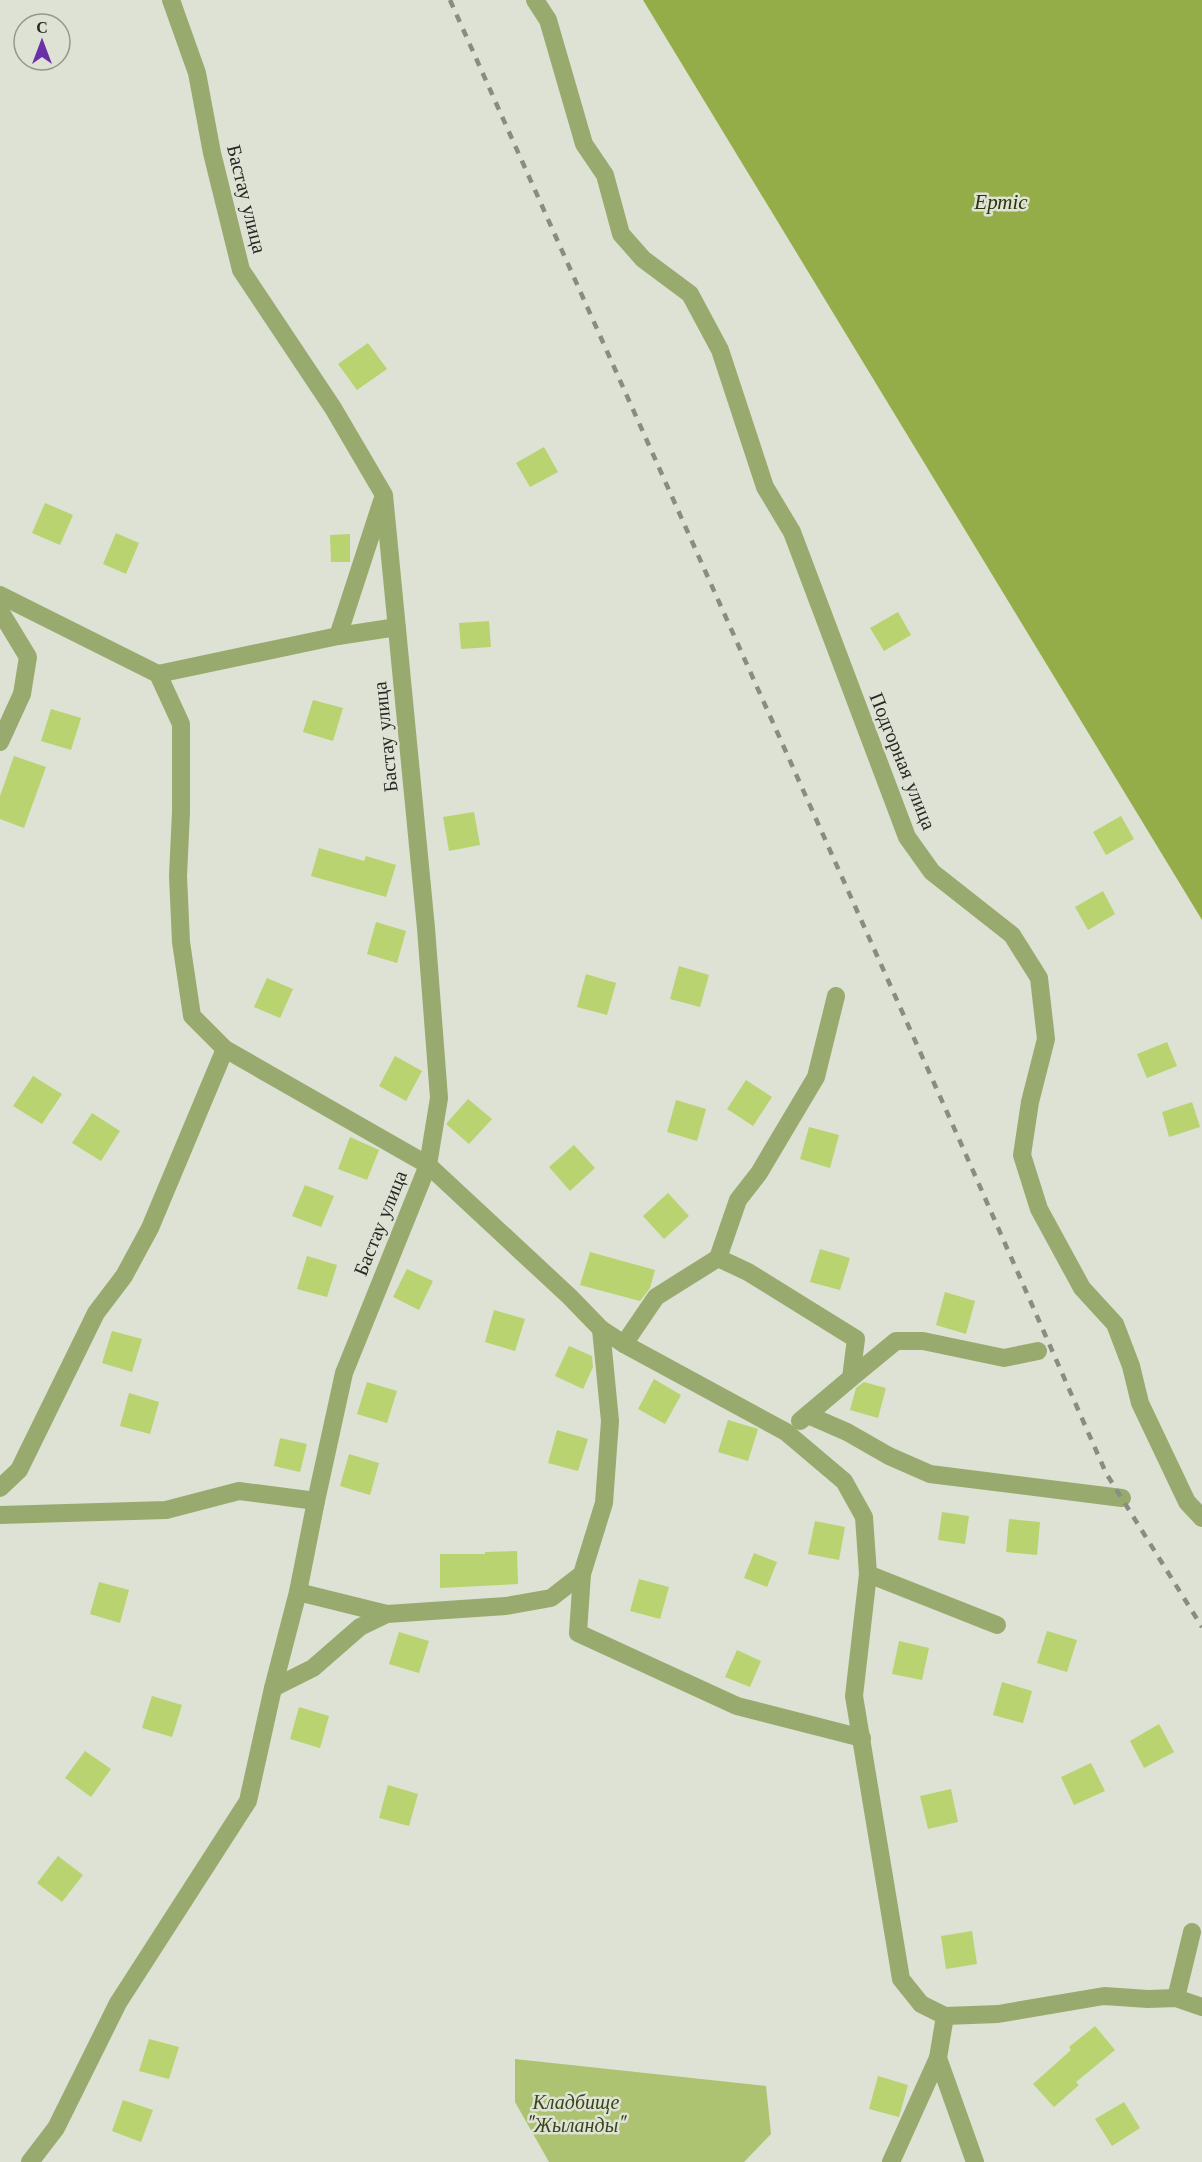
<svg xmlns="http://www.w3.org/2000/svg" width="1202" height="2162" viewBox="0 0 1202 2162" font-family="'Libre Baskerville',serif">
	<rect width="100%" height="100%" fill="#dde2d4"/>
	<polygon fill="#adc371" points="515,2059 766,2086 771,2134 744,2162 549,2162 515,2102"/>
	<polygon fill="#94ad49" points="643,0 1202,0 1202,920"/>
	<g fill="#b9d370">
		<polygon points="368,343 387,369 357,390 338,364"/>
		<polygon points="544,447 558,472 530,487 516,463"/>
		<polygon points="45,503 73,515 60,545 32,533"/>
		<polygon points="116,533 139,543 126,574 103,564"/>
		<polygon points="350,534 350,562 331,562 330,535"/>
		<polygon points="898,612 911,635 884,651 870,628"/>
		<polygon points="489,621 491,647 461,649 459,623"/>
		<polygon points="313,700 343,708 333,741 303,732"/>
		<polygon points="51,709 81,718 71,750 41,741"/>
		<polygon points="14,756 46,767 24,828 0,819 0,796"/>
		<polygon points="474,812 480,845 449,851 443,817"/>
		<polygon points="1121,816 1134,839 1106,855 1093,832"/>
		<polygon points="319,848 364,861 366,856 396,865 386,897 311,876"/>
		<polygon points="1103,891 1115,914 1088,930 1075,907"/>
		<polygon points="376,922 406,931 397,963 367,954"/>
		<polygon points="679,966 709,975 700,1007 670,999"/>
		<polygon points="586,974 616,983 607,1015 577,1007"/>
		<polygon points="267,978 293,989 280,1018 254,1007"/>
		<polygon points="1167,1042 1177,1066 1147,1078 1137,1054"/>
		<polygon points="395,1056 422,1071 406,1101 379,1086"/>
		<polygon points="33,1076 62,1094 42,1124 13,1106"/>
		<polygon points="746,1080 772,1097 753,1126 727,1109"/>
		<polygon points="468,1099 492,1119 469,1144 446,1124"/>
		<polygon points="676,1100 706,1109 697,1141 667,1132"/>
		<polygon points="1192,1102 1200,1127 1169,1137 1162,1112"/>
		<polygon points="92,1113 120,1131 101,1161 72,1143"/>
		<polygon points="809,1127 839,1135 830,1168 800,1159"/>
		<polygon points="350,1137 379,1150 367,1180 338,1169"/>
		<polygon points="574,1145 595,1168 570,1191 549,1167"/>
		<polygon points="305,1185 334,1196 321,1227 292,1216"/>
		<polygon points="668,1193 689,1216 664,1239 643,1216"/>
		<polygon points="820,1249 850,1258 840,1290 810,1282"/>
		<polygon points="590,1252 655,1270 650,1288 640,1301 580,1285"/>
		<polygon points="307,1256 337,1265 327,1297 297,1289"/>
		<polygon points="407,1269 433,1281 419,1310 393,1297"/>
		<polygon points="945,1292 975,1301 966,1334 936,1325"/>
		<polygon points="494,1310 525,1319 515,1351 485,1342"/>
		<polygon points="112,1331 142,1339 132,1372 102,1363"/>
		<polygon points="569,1346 592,1356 593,1367 583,1389 555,1376"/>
		<polygon points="654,1379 681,1395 665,1424 638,1409"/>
		<polygon points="367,1382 397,1391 387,1423 357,1414"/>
		<polygon points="864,1382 886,1388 878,1418 850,1410 856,1388"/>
		<polygon points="129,1393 159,1402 150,1434 120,1426"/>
		<polygon points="728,1420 758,1429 748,1461 718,1452"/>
		<polygon points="557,1430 588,1439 578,1471 548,1463"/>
		<polygon points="280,1438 307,1444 300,1472 274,1466"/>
		<polygon points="349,1454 379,1463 370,1495 340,1486"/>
		<polygon points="942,1512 969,1516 965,1544 938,1540"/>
		<polygon points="1009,1519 1040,1522 1037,1555 1006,1552"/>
		<polygon points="815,1521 845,1527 839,1560 808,1554"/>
		<polygon points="517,1551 518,1584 440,1588 440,1554 485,1554 485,1552"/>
		<polygon points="754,1553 777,1562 767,1587 744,1578"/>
		<polygon points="639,1579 669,1587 660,1619 630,1611"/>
		<polygon points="99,1582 129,1590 120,1623 90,1614"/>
		<polygon points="1047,1631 1077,1640 1067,1672 1037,1663"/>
		<polygon points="399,1632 429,1641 419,1673 389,1664"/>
		<polygon points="899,1641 929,1648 922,1680 892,1674"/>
		<polygon points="737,1650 761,1661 750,1687 725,1677"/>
		<polygon points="1002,1682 1032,1691 1023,1723 993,1715"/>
		<polygon points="152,1696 182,1705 172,1737 142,1728"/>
		<polygon points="299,1707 329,1716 320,1748 290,1739"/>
		<polygon points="1159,1724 1174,1752 1144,1768 1130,1741"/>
		<polygon points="85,1751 111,1769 91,1797 65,1778"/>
		<polygon points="1091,1763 1105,1791 1074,1805 1061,1777"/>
		<polygon points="388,1785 418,1794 409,1826 379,1818"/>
		<polygon points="951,1789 958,1822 928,1829 920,1796"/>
		<polygon points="58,1856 83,1875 62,1902 37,1883"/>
		<polygon points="972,1931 977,1964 946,1969 941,1936"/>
		<polygon points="1095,2026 1115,2050 1076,2082 1079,2085 1054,2107 1033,2084 1071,2050 1069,2047"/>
		<polygon points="149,2039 179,2047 169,2079 139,2071"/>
		<polygon points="878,2076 908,2085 899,2117 869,2109"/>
		<polygon points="123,2100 153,2110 141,2142 112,2131"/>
		<polygon points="1124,2102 1140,2128 1112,2146 1095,2119"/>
	</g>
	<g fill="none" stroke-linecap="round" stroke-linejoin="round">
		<g stroke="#99aa6e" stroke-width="18">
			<polyline points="535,0 548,20 584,144 605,175 621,234 643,259 690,294 720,350 765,487 792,532 907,837 932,872 1012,935 1039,978 1046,1039 1030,1102 1022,1155 1039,1209 1082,1288 1115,1324 1131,1366 1140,1403 1187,1502 1202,1518"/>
			<polyline points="0,595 158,674 181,724 181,812 178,876 181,942 192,1016 225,1049 428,1165 570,1297 601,1329 624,1344 786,1432 844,1481 864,1517 868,1574 854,1696 901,1979 921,2004 945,2016 998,2014 1104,1996 1148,1999 1176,1998 1202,2007"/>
			<polyline points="0,611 28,657 22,694 0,742"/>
			<polyline points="338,636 397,627"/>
			<polyline points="158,674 338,636 382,501"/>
			<polyline points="718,1258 748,1272 856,1339 851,1378 800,1421"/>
			<polyline points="624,1344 656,1297 718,1258 738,1200 759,1173 816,1077 836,996"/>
			<polyline points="851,1378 896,1341 923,1341 1004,1358 1038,1351"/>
			<polyline points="808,1415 847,1432 889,1456 930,1474 1122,1498"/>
			<polyline points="0,1488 19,1470 96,1313 124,1276 150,1228 225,1049"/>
			<polyline points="0,1515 166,1510 239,1491 316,1501"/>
			<polyline points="582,1574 578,1633 737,1706 862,1738"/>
			<polyline points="868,1574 997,1625"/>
			<polyline points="298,1592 387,1614 506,1606 551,1598 582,1574 604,1503 610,1421 601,1329"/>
			<polyline points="273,1688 313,1668 360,1627 387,1614"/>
			<polyline points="1176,1998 1192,1932"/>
			<polyline points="945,2016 938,2058 975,2162"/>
			<polyline points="30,2162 56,2128 118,2003 248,1801 273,1688 298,1592 316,1501 344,1373 428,1165 439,1098 426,928 384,495 333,408 241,270 212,153 197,73 171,0"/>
			<polyline points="891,2162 938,2058"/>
		</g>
		<polyline stroke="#898c83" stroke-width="4.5" stroke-dasharray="8 8" stroke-linecap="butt" points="450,0 959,1139 1106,1473 1202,1627"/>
	</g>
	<g text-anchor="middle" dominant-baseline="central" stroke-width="5" stroke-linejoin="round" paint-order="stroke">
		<g font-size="20" fill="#262823" stroke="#dde2d4">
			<text transform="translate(247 199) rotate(76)">Бастау улица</text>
			<text transform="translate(385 737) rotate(-96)">Бастау улица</text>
			<text transform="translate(903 761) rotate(68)">Подгорная улица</text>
			<text transform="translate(380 1223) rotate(-68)">Бастау улица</text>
		</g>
		<g font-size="20" font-style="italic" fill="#39441b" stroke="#dde2d4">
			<text x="576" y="2102">Кладбище<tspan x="576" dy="23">"Жыланды"</tspan></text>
		</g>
		<g font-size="21" font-style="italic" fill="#2a3309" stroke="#dde2d4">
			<text x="1001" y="202">Ертіс</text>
		</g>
	</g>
	<g transform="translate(42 42)"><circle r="28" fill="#dde2d4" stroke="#94988d" stroke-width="1.5"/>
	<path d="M0-4.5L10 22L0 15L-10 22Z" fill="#6930a7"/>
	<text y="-9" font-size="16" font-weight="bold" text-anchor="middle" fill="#262823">С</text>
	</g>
</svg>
